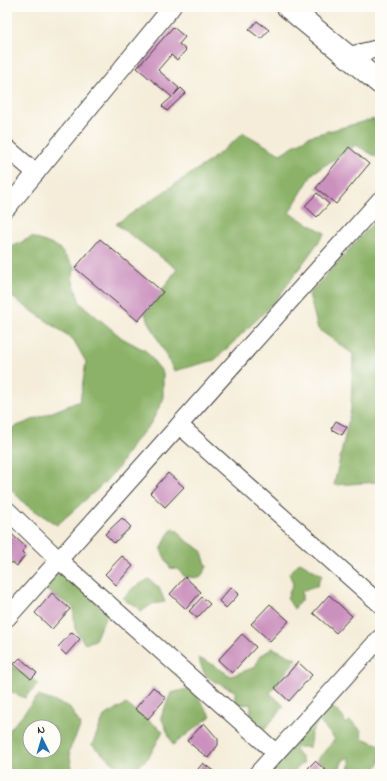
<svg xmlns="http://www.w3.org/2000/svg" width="387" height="781" viewBox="0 0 387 781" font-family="'Indie Flower',sans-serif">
	<rect width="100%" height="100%" fill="#fdfcf7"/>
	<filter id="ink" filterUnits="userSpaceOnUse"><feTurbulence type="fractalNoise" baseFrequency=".025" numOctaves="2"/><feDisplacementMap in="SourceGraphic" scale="8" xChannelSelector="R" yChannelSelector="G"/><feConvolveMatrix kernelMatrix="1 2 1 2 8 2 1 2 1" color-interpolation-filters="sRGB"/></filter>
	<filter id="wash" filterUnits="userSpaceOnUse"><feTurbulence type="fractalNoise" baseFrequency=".012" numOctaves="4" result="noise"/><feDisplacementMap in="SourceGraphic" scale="16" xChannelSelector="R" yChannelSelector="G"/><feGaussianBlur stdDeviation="0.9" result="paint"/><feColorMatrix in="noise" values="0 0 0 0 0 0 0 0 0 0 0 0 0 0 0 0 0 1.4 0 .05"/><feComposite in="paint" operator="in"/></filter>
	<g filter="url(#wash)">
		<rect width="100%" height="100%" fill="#f5edd9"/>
		<g fill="#8bb268" stroke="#546742" fill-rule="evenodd">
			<polygon points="374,119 380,128 380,159 356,145 313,173 289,213 325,233 274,303 215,360 174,371 145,314 177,269 116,224 211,160 244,133 280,154 310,136"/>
			<polygon points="380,215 380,482 334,485 351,409 353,354 318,329 309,294"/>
			<polygon points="32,237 58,247 75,268 72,278 80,303 122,338 146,351 163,373 163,400 151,423 132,445 118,468 100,487 57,525 26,505 7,485 7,430 80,401 86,362 73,339 9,295 7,290 7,252 9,248"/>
			<polygon points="173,528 178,531 184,539 201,550 207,567 200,578 185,577 177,569 170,568 161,550 167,536"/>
			<polygon points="300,562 322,575 317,586 302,591 302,599 294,609 287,598 293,584 289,573"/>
			<polygon points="55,571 88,592 108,615 100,628 95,640 85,644 75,629 73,607 46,590"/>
			<polygon points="149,579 159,588 165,602 152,604 141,612 133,604 127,602 123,598 133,588"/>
			<polygon points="273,648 296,659 270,693 284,706 265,729 250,719 251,704 241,705 235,703 235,691 215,682 205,675 198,658 210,663 231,676 255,667 260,656"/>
			<polygon points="7,663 39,684 25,698 7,690"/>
			<polygon points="191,688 211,716 173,745 161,717 171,693"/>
			<path d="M38 696 68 706 81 725 69 751 73 774H11L7 770V733ZM30 727H54V751H30Z"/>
			<polygon points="126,704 163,731 149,757 129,774 126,774 92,745 104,716"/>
			<path d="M334 708 344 718 345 724 350 721 361 730 362 738 380 745V763L371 774H346L350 766V757L343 760 337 774H329L324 764 317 760 335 739 319 721 311 733 310 747H294L304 762 291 774C278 774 277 774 271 763L319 709Z"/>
		</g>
		<g id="blocks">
			<g fill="#cb91be">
				<polygon points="257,21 269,30 261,39 249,30"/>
				<polygon points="173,27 185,37 179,44 186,50 177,60 171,55 158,70 179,88 174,95 181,88 186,93 167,111 162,106 172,97 137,68"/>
				<polygon points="349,147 369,164 336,204 316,188"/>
				<polygon points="317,193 329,204 317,217 305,206"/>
				<polygon points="100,239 163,292 138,321 75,268"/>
				<polygon points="336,421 347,427 342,435 331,429"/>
				<polygon points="168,473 184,487 165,507 150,493"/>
				<polygon points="122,518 131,527 114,543 105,534"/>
				<polygon points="7,530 26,547 22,552 25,555 17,566 12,562 7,568"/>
				<polygon points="122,556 133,566 116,585 105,574"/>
				<polygon points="185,577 201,592 186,609 170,594"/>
				<polygon points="231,587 239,594 226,608 219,601"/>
				<polygon points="52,593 70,609 52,629 35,613"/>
				<polygon points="329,595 352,616 336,633 313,613"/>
				<polygon points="202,597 210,604 197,618 189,611"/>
				<polygon points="270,604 289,621 270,641 251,624"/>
				<polygon points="72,632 80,639 66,655 58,647"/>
				<polygon points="242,634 256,647 232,673 218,660"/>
				<polygon points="20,658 37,673 31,679 14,664"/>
				<polygon points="298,662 312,675 289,701 275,688"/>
				<polygon points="153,687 166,698 148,719 135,709"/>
				<polygon points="204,723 218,739 218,745 208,758 187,741"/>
				<polygon points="315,761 330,774 315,774 308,768"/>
				<polygon points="203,763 217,774 194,774"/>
			</g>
		</g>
	</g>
	<g filter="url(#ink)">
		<use href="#blocks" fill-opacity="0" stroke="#3d3b38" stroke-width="1"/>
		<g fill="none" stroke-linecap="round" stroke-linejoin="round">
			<defs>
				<g id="minor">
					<polyline points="347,56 380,48"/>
					<polyline points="7,148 36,173"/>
					<polyline points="7,208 172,7"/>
					<polyline points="179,425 380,604"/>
					<polyline points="7,510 59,560 276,753"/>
					<polyline points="7,618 380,200"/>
					<polyline points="257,774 380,638"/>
				</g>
				<polyline id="tertiary" points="288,7 380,83"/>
			</defs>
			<use href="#minor" stroke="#3d3b38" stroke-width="19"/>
			<use href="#tertiary" stroke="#3d3b38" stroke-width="24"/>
			<use href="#minor" stroke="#fff" stroke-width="17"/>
			<use href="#tertiary" stroke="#fff" stroke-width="22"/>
		</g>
	</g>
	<rect width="387" height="781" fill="none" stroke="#fdfcf7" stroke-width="24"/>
	<g transform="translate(42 739) rotate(355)"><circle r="19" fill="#fdfcf7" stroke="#a3a29f"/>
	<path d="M0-3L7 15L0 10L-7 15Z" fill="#1f6fb2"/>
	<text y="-6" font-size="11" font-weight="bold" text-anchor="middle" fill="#1c1c1c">N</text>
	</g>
</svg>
